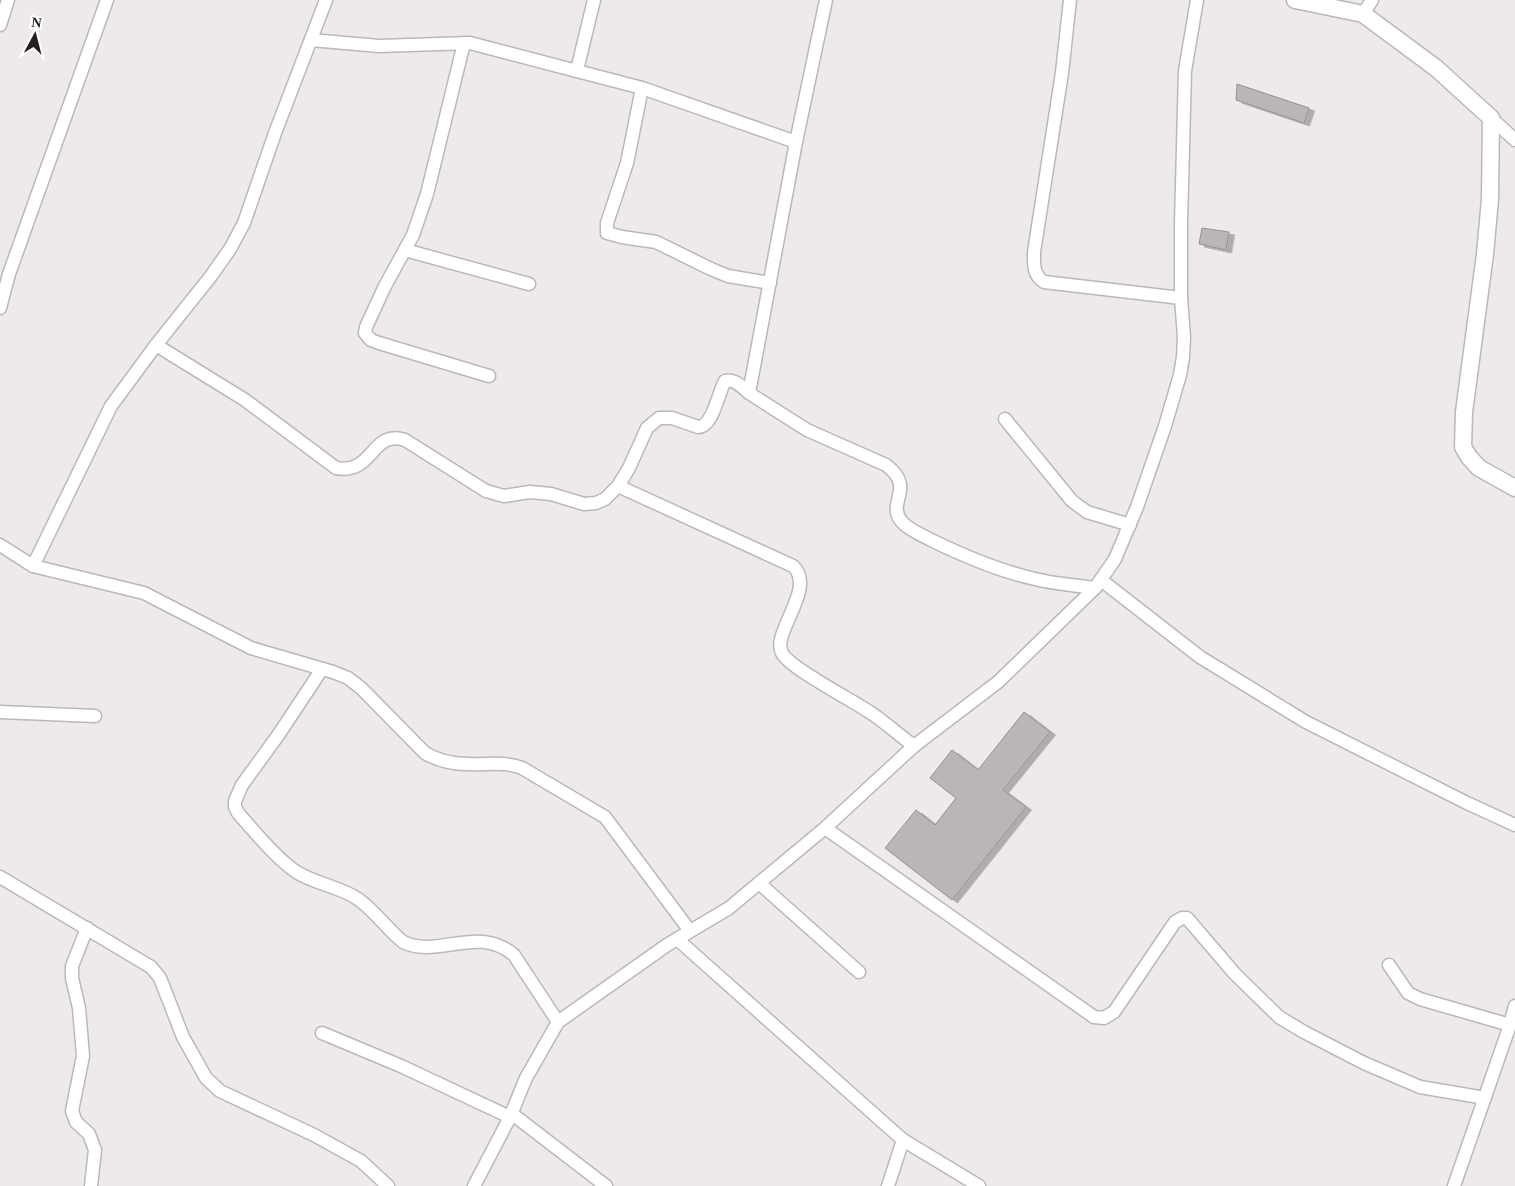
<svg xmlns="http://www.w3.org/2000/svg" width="1515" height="1186" viewBox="0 0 1515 1186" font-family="Georgia,serif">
	<defs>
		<filter id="shadow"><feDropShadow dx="5.5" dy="3" stdDeviation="0" flood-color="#0004"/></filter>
	</defs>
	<rect width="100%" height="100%" fill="#eee9ed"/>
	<g fill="#bab5b9" stroke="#938f92" filter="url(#shadow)">
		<polygon points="1237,84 1309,108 1304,123 1236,100"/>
		<polygon points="1202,228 1229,232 1226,250 1199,244"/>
		<polygon points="1024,712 1050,732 1003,790 1026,807 952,900 885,848 916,810 935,825 956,798 930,778 952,750 978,770"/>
	</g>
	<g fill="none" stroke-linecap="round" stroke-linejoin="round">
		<defs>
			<g id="minor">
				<path d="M326 0 275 133 244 223 230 249 211 276 156 345 111 406 33 566 144 593 251 648 333 672 348 678 361 688 425 753C437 760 452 764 467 764 486 765 504 761 522 768L605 817 690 931"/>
				<path d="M826 0 796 142 749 393 807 430 886 465C917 488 885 503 902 522 909 530 922 535 931 540 964 556 999 571 1035 579 1054 584 1075 585 1095 588"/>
				<path d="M1070 0 1062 73 1034 252C1034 265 1033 275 1044 282L1181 298"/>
				<polyline points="1363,14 1372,0"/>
				<polyline points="0,25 8,0"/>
				<polyline points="311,40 379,46 470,43 642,88 796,142"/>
				<polyline points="464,43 427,194 413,235 385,286 366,327 365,333 371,340 379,343 489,376"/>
				<polyline points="577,70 594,0"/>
				<polyline points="642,88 627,163 607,223 607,233 622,237 656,242 711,269 728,276 770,283"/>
				<polyline points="1491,118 1515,140"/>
				<polyline points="405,250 529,284"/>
				<polyline points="0,308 9,274 107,0"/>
				<path d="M156 345 245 400 336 468C374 475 371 429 405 440L486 491 504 496 530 492 551 494 584 504 596 503 605 499 618 486 629 468 647 428 659 418H672L698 427C713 427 718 393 725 381 734 378 742 387 749 393"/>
				<polyline points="1005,419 1072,501 1087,512 1130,525"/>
				<path d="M618 486 793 566C817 588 771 633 782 653 789 668 854 701 871 713 886 723 899 735 914 746"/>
				<polyline points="0,545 33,566"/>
				<polyline points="1101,580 1200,657 1306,722 1467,803 1515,825"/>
				<path d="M322 669 279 734 242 785 235 801V807L238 813C254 831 275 857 295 871 314 884 339 886 358 899 375 911 387 929 403 942 439 959 477 924 514 955L558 1022"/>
				<polyline points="0,712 95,716"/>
				<polyline points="825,828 1094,1017 1104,1018 1114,1012 1175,922 1182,918 1187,918 1235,974 1279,1017 1304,1032 1364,1063 1420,1087 1485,1098"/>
				<polyline points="0,877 151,967 160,978 183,1037 206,1078 220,1091 314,1135 361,1161 388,1186"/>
				<polyline points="759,883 859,972"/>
				<polyline points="87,928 72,966 72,978 79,1008 83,1056 72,1111 76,1122 89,1134 95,1150 91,1186"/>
				<polyline points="677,939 903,1140 979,1186"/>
				<polyline points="1389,965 1408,993 1420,999 1510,1025"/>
				<polyline points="322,1033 401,1066 510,1117"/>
				<polyline points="511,1113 606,1186"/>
				<polyline points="474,1186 510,1117 526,1078 558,1022 667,945 729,908 825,828 914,746 998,682 1095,588 1115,559 1137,507 1165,426 1180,375 1183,357 1184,337 1181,298 1181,223 1185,71 1197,0"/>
				<polyline points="888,1186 903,1140"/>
				<polyline points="1454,1186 1510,1025 1515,1006"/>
			</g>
			<polyline id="tertiary" points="1295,0 1363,14 1436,68 1491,118 1490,199 1485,254 1464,412 1463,447 1469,457 1479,468 1515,488"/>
		</defs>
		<use href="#minor" stroke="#bcb7bb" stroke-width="15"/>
		<use href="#tertiary" stroke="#bcb7bb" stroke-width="19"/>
		<use href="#minor" stroke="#fff" stroke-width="12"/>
		<use href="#tertiary" stroke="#fff" stroke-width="16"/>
	</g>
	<g transform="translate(35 35) rotate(7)" stroke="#ffffff" stroke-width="4" paint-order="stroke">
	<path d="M0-4L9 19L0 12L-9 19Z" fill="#222021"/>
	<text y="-8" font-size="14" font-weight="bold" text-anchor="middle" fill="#222021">N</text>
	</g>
</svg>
